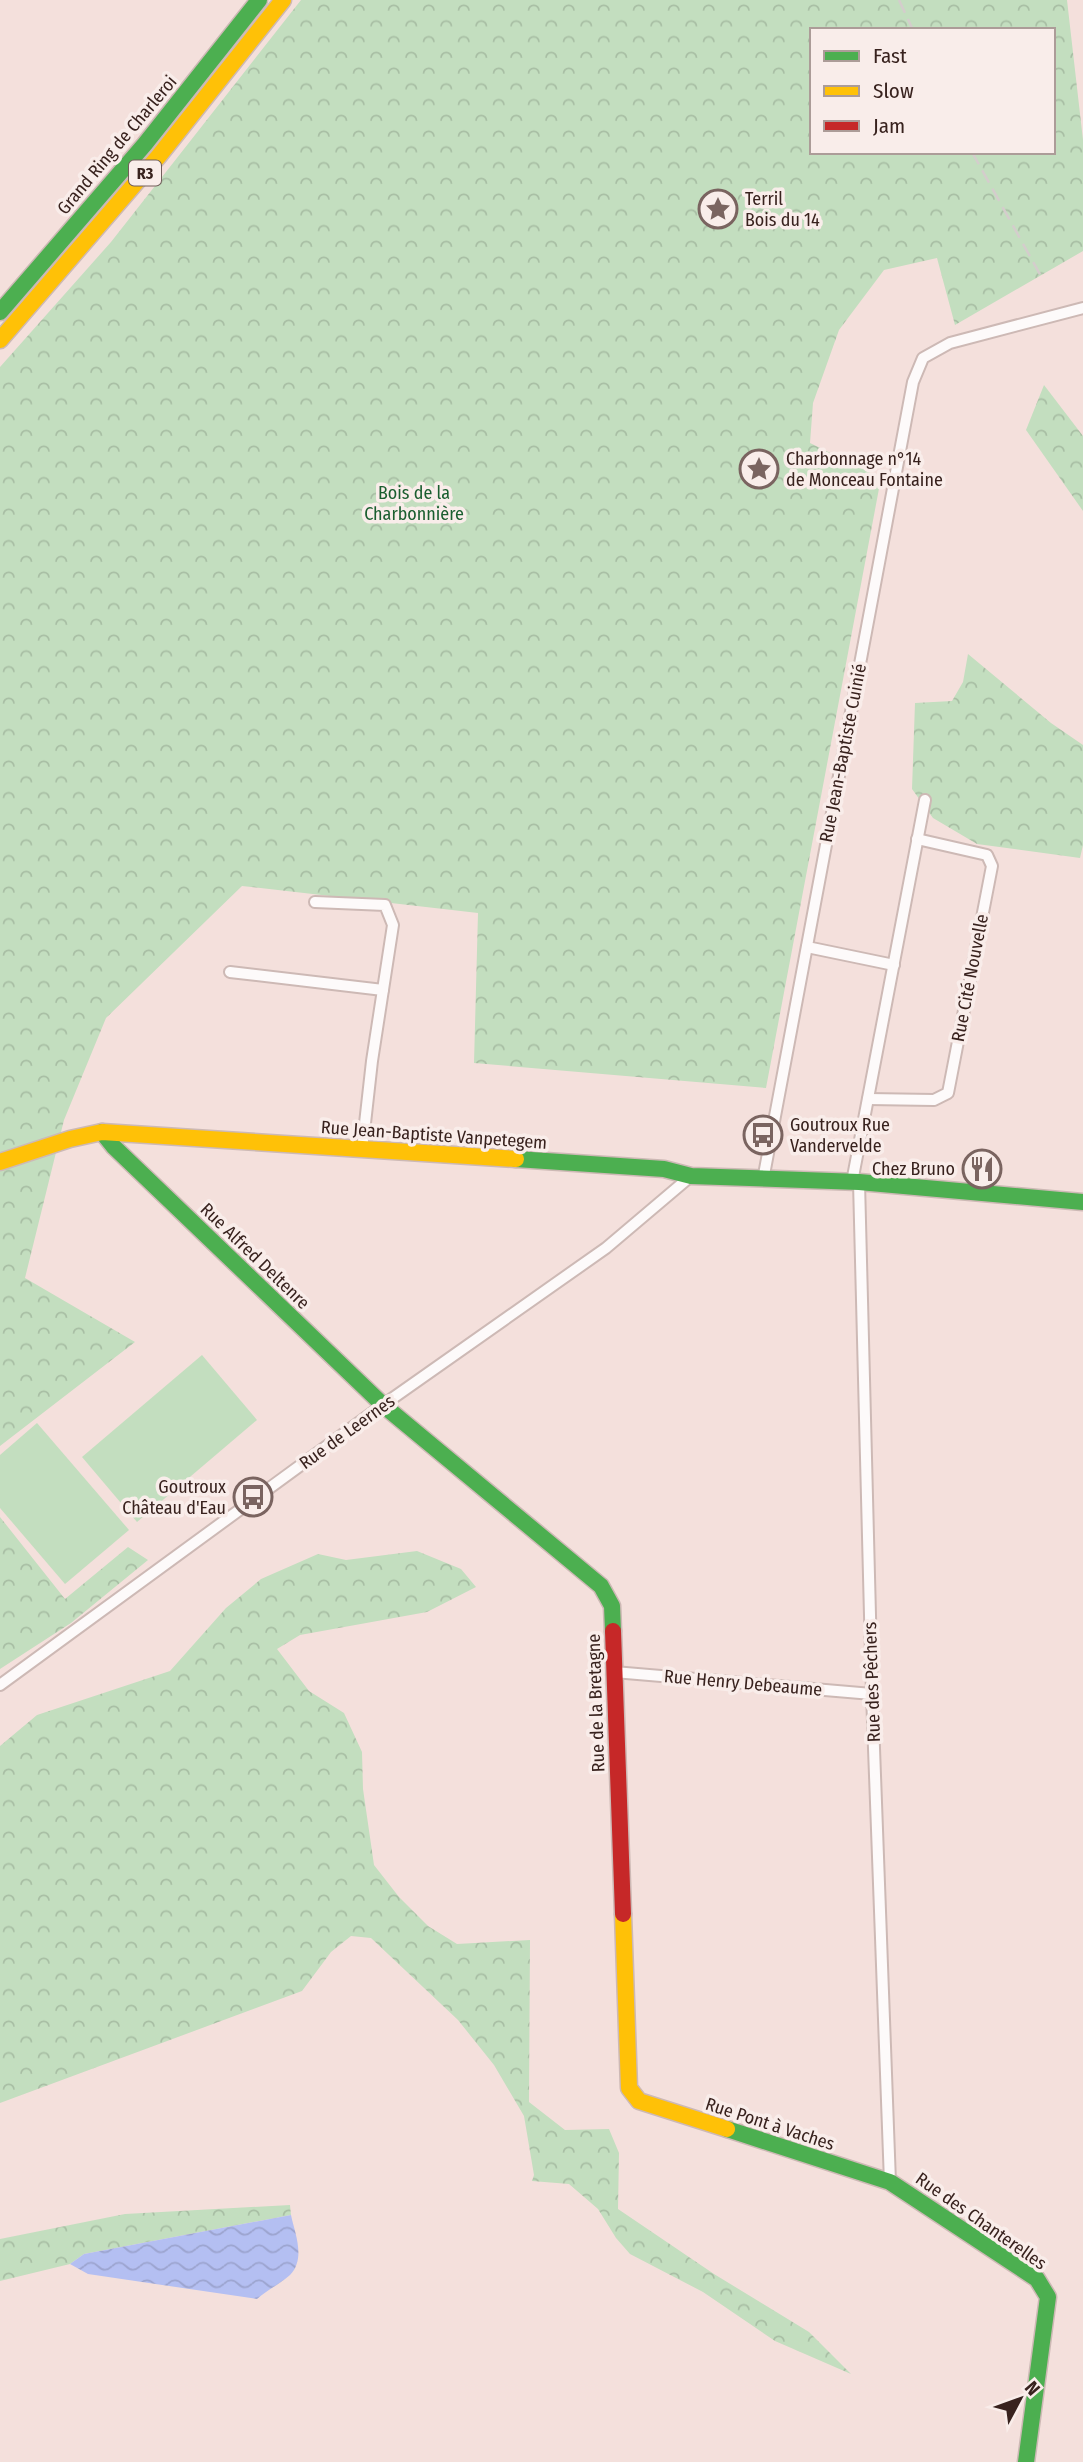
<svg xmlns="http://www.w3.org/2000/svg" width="1083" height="2462" viewBox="0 0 1083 2462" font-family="'Fira Sans Condensed',sans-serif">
	<defs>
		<pattern id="forest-crowns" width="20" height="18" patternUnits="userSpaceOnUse" patternTransform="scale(1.75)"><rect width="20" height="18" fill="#c3debf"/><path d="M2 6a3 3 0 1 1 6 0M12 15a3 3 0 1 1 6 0" fill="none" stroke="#a8bea4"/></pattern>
		<pattern id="water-waves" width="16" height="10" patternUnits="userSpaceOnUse" patternTransform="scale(1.75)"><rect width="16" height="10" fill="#b4bff2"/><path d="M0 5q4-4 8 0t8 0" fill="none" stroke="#9ca4cf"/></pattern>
	</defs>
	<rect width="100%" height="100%" fill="#f4e0dc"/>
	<g fill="url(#forest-crowns)" fill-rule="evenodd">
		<path d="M301 0H1067L1083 140V251L955 325 937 258 884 270 839 330 813 403 810 443 881 478 766 1088 474 1063 478 913 242 886 106 1018 64 1120 25 1278 135 1342 0 1446V367L111 242ZM812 30H1053V152H812Z"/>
		<polygon points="1044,385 1083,436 1083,511 1026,430"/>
		<polygon points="968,654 1051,723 1083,745 1083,845 1080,858 977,844 933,818 912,789 915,703 952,701 963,682"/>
		<polygon points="0,1517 65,1599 128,1547 148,1560 71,1623 0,1669"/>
		<polygon points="417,1551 461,1569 476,1587 427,1612 300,1635 277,1649 309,1691 344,1713 362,1752 363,1789 374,1865 399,1897 428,1926 457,1944 530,1940 529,2102 565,2130 609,2129 619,2153 618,2209 714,2274 809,2332 851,2374 775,2341 703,2292 630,2254 616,2238 598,2209 569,2184 532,2181 534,2175 524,2116 494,2065 458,2020 371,1938 351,1936 331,1952 302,1991 0,2103 0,1746 37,1715 170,1671 226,1608 261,1579 318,1554 346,1560"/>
		<polygon points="290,2205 291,2215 84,2254 70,2264 0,2281 0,2239 125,2214"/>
	</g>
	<g fill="#c3debf">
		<polygon points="202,1355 257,1420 137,1522 82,1457"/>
		<polygon points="37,1423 129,1530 65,1584 0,1508 0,1455"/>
	</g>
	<path fill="url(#water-waves)" d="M291 2215C295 2234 306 2258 290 2275 280 2284 267 2290 257 2299L88 2274 70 2264 84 2254Z"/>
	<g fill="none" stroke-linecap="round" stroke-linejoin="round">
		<defs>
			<g id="street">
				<polyline points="315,902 385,905 393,925 372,1061 362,1150"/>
				<polyline points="807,947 894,965"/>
				<polyline points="230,972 383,990"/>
				<polyline points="868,1099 934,1100 948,1093 992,866 987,855 917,839"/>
				<polyline points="763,1180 913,382 923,358 950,343 1083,308"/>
				<polyline points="852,1182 925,800"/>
				<polyline points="859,1182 872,1694 890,2182"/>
				<polyline points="614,1672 872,1694"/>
				<polyline points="0,1685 383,1405 606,1248 691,1176"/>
			</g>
			<g id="fast">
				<polyline points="0,312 145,144 259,0"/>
				<polyline points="102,1132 114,1147 383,1405 601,1586 612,1606 613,1631"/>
				<polyline points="516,1159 664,1169 691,1176 859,1182 1083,1202"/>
				<polyline points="727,2129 890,2182 1037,2279 1048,2297 1026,2462"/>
			</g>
			<g id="slow">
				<polyline points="0,340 158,157 283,0"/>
				<polyline points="0,1162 70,1139 102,1132 516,1159"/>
				<polyline points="623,1914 629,2088 639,2101 727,2129"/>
			</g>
			<polyline id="jam" points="613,1631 623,1914"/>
		</defs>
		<use href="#street" stroke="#cdb9b5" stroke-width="14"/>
		<use href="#fast" stroke="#cdb9b5" stroke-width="19"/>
		<use href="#slow" stroke="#cdb9b5" stroke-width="19"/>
		<use href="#jam" stroke="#cdb9b5" stroke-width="19"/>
		<use href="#street" stroke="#fdfafa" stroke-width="10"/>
		<use href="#fast" stroke="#4caf50" stroke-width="16"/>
		<use href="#slow" stroke="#ffc107" stroke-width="16"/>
		<use href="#jam" stroke="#c62828" stroke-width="16"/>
		<g stroke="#d4cdcc" stroke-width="2.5" stroke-dasharray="14 7" stroke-linecap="butt">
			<polyline points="899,0 913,30"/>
			<polyline points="972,152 1042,278"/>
		</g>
	</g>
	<defs>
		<symbol id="sight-ring" viewBox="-11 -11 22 22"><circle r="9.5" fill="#f9edea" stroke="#7a6460" stroke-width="1.5"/><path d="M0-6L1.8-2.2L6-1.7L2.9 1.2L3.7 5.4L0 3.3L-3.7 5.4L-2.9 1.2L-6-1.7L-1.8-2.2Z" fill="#7a6460"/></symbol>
		<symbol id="bus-ring" viewBox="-11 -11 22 22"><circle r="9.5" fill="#f9edea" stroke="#7a6460" stroke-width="1.5"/><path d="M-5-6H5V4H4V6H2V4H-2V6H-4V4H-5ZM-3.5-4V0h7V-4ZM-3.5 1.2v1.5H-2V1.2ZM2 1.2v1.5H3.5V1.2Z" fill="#7a6460"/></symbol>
		<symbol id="restaurant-ring" viewBox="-11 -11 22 22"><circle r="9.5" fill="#f9edea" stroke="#7a6460" stroke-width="1.5"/><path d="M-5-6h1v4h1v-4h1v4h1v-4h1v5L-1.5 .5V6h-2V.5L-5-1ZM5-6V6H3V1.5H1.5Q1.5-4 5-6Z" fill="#7a6460"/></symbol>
	</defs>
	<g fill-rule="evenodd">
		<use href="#sight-ring" x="696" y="187" width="44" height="44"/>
		<use href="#sight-ring" x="737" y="447" width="44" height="44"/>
		<use href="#bus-ring" x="741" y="1113" width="44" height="44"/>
		<use href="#restaurant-ring" x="960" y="1147" width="44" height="44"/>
		<use href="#bus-ring" x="231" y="1475" width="44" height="44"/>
	</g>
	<g text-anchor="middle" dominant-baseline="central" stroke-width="7" stroke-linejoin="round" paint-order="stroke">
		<rect fill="#f9edea" stroke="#725f5b" stroke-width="2" x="129" y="160.5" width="32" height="25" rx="5"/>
		<g font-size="16" font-weight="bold" fill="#38221e">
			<text x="145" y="173">R3</text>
		</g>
		<g font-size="18" fill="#38221e" stroke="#f9edea">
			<text transform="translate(117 145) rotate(-50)">Grand Ring de Charleroi</text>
			<text transform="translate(843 753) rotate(-79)">Rue Jean-Baptiste Cuinié</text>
			<text transform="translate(970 978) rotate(-79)">Rue Cité Nouvelle</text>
			<text transform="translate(434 1135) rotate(4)">Rue Jean-Baptiste Vanpetegem</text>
			<text transform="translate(255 1256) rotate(44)">Rue Alfred Deltenre</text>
			<text transform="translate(347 1432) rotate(-36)">Rue de Leernes</text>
			<text transform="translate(872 1682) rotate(-92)">Rue des Pêchers</text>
			<text transform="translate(743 1683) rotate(5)">Rue Henry Debeaume</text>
			<text transform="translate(596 1703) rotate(-92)">Rue de la Bretagne</text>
			<text transform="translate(770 2124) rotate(18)">Rue Pont à Vaches</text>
			<text transform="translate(981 2221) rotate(35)">Rue des Chanterelles</text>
		</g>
		<g font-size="18" fill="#38221e" stroke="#f9edea" text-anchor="start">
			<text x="745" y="199">Terril<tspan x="745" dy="21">Bois du 14</tspan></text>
			<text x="786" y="459">Charbonnage n°14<tspan x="786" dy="21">de Monceau Fontaine</tspan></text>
			<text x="790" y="1125">Goutroux Rue<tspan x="790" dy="21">Vandervelde</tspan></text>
			<text x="955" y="1169" text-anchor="end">Chez Bruno</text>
			<text x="226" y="1487" text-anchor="end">Goutroux<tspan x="226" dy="21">Château d'Eau</tspan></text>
		</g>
		<g font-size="18" fill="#1a5e2f" stroke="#f9edea">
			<text x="414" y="493">Bois de la<tspan x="414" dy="21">Charbonnière</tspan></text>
		</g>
	</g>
	<rect x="810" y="28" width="245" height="126" fill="#f9edea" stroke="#ac9c98" stroke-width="2"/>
	<rect x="824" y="51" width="35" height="10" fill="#4caf50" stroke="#ac9c98" stroke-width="2"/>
	<text x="873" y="63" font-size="21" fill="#38221e">Fast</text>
	<rect x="824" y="86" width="35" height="10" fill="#ffc107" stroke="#ac9c98" stroke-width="2"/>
	<text x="873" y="98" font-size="21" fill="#38221e">Slow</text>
	<rect x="824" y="121" width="35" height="10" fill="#c62828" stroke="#ac9c98" stroke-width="2"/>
	<text x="873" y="133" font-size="21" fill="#38221e">Jam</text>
	<g transform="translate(1020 2399) rotate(49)" stroke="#f9edea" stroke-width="5" paint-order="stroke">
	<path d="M0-5L12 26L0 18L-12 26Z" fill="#38221e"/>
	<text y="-10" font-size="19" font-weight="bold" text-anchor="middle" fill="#38221e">N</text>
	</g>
</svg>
